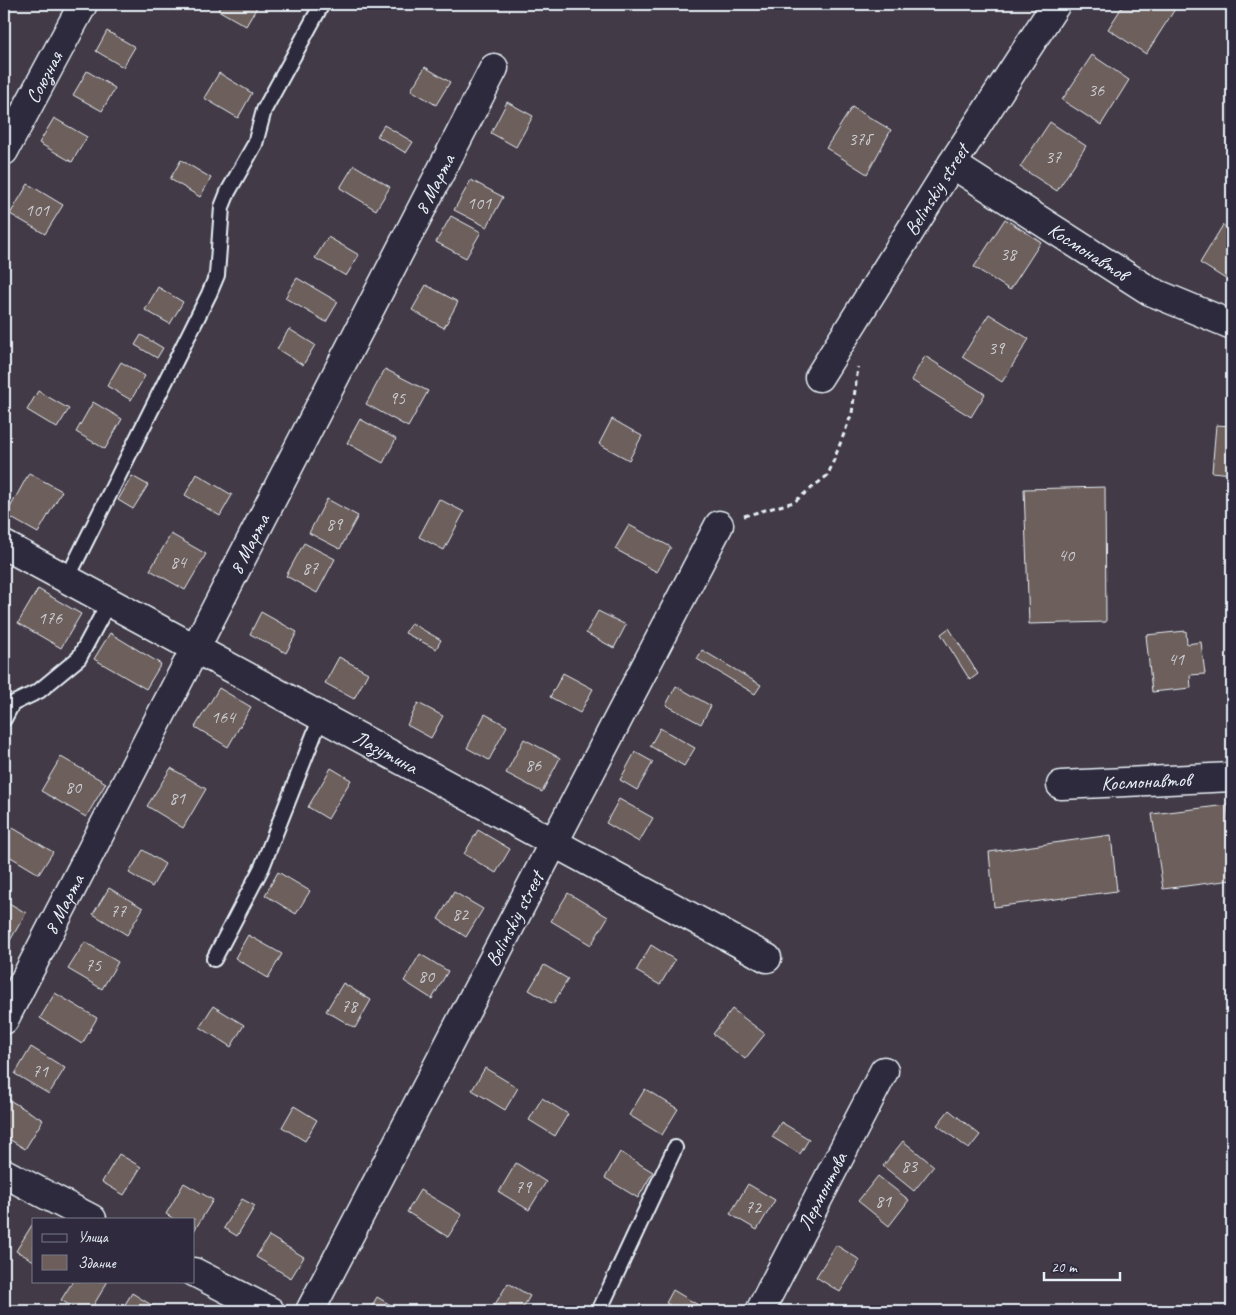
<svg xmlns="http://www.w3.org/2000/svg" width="1236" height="1315" viewBox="0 0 1236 1315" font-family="Caveat,sans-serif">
	<rect width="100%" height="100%" fill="#423a46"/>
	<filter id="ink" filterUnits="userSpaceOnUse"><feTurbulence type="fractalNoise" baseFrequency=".02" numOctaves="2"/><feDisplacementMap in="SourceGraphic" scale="10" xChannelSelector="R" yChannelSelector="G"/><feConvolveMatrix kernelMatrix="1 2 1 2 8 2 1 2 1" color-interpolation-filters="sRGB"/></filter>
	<g filter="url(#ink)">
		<g fill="#6d5e5b" stroke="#e8f1f8">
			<polygon points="222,4 252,4 257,7 246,26 218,10"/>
			<polygon points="1124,4 1167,4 1175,9 1146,54 1108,29"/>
			<polygon points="107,31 135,47 123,67 96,51"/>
			<polygon points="1092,55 1129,80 1101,125 1062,100"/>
			<polygon points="425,67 450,82 436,105 411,90"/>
			<polygon points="87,71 115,88 102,111 73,95"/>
			<polygon points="219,73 252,93 238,118 204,98"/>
			<polygon points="507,102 533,116 516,147 491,133"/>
			<polygon points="852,107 891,130 867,174 826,148"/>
			<polygon points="54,118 87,137 72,162 39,143"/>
			<polygon points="1050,122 1086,146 1057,191 1020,167"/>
			<polygon points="384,125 413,142 406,153 377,136"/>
			<polygon points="181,160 211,178 200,197 170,179"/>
			<polygon points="354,165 390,187 376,210 340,188"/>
			<polygon points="471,180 503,197 487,227 454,210"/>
			<polygon points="28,184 63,205 45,234 10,214"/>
			<polygon points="451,216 481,232 466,258 436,242"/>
			<polygon points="1005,219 1041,242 1010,290 974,267"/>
			<polygon points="1223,225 1232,230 1232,283 1200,263"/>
			<polygon points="328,237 359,255 346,276 315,258"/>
			<polygon points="297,278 338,302 326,322 285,298"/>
			<polygon points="426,285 458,302 444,328 412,310"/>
			<polygon points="158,287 183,302 170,324 145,310"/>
			<polygon points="989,314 1029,339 1002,382 962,357"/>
			<polygon points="289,329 315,345 303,365 277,349"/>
			<polygon points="141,335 163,348 157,358 135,345"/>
			<polygon points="925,356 985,394 971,417 911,380"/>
			<polygon points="121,362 145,376 131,400 107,386"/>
			<polygon points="385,369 428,391 408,427 366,404"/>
			<polygon points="38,391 69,409 57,428 27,410"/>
			<polygon points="93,402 122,419 105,449 76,432"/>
			<polygon points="360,419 396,439 383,463 347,443"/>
			<polygon points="612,419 642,436 629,460 599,444"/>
			<polygon points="1216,425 1232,426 1232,474 1212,472"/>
			<polygon points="29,473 62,491 38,533 6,515"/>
			<polygon points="197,474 232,495 220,516 185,495"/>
			<polygon points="132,476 148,485 133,509 118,500"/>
			<polygon points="1105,487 1106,622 1029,624 1024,489"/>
			<polygon points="327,499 358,516 340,549 309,533"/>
			<polygon points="439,499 464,512 444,550 419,537"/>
			<polygon points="629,525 671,547 657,572 615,549"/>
			<polygon points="171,534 206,554 185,590 150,570"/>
			<polygon points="304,543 335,559 317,593 286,576"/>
			<polygon points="38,589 81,614 61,648 18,623"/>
			<polygon points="598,611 626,625 614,648 586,633"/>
			<polygon points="261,612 297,632 286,653 250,634"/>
			<polygon points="411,623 441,640 436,649 405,633"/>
			<polygon points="949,628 978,674 970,680 941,634"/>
			<polygon points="1186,631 1187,644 1201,642 1205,674 1190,675 1191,688 1152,692 1146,635"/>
			<polygon points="110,633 161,664 146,689 94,659"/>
			<polygon points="702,650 761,685 755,694 697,659"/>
			<polygon points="339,657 368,673 354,699 325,683"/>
			<polygon points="563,673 593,689 580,713 550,697"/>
			<polygon points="676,686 711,706 701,724 666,705"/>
			<polygon points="219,688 251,707 228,747 195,727"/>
			<polygon points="418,703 443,716 431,738 407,725"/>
			<polygon points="485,714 507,726 489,760 467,748"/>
			<polygon points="660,728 695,748 684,766 650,746"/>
			<polygon points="524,739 560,758 542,792 506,773"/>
			<polygon points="635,752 653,762 637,790 620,780"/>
			<polygon points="61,757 106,783 86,817 41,791"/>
			<polygon points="171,768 206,789 183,828 147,806"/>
			<polygon points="331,768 351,780 328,819 308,807"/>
			<polygon points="619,799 653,818 639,842 606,823"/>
			<polygon points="1227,805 1232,840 1232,880 1163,889 1152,814"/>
			<polygon points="8,825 53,852 39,874 4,853 4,832"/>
			<polygon points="478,830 510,849 496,873 464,854"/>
			<polygon points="1111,835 1117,891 994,907 989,852"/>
			<polygon points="143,850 165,864 152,887 129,873"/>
			<polygon points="278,872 310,891 296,914 265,895"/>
			<polygon points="109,888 143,908 127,935 93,914"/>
			<polygon points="454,892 483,909 466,937 438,919"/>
			<polygon points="568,893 608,917 591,945 551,921"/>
			<polygon points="4,900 26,913 8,944 4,941"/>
			<polygon points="248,935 282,954 268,978 235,958"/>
			<polygon points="85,942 118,962 102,989 68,969"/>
			<polygon points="651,945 675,960 660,985 636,971"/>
			<polygon points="420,954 448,971 432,999 404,981"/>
			<polygon points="544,965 568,979 553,1004 529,990"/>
			<polygon points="343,983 371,1000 355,1028 326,1011"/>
			<polygon points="55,993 97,1018 82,1044 40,1018"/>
			<polygon points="213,1006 244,1025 231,1047 200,1027"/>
			<polygon points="732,1009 765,1034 745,1059 713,1034"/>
			<polygon points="31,1047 65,1068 49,1094 15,1074"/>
			<polygon points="485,1068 518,1088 505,1110 472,1090"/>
			<polygon points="645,1089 678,1109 662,1135 629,1115"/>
			<polygon points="6,1098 43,1120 25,1149 4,1136 4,1103"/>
			<polygon points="542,1098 568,1114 555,1136 529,1120"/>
			<polygon points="294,1106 317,1120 305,1141 282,1127"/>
			<polygon points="949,1110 980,1135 969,1149 937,1125"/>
			<polygon points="781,1122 809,1139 800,1154 772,1137"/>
			<polygon points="903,1141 934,1166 914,1191 883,1166"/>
			<polygon points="620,1152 653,1172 638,1198 605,1178"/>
			<polygon points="119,1154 141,1167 124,1195 102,1182"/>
			<polygon points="516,1163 546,1182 529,1210 499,1192"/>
			<polygon points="878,1176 909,1200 889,1226 858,1201"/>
			<polygon points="184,1183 213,1200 194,1231 194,1219 174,1219 166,1214"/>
			<polygon points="748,1184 775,1200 757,1230 730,1214"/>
			<polygon points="420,1190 462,1215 448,1237 407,1212"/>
			<polygon points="242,1199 255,1206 237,1236 224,1228"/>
			<polygon points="32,1225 34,1226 34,1261 16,1251"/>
			<polygon points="269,1236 304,1257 291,1278 256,1257"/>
			<polygon points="836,1245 860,1260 840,1292 816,1277"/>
			<polygon points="73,1281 108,1281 90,1311 79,1311 61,1300"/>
			<polygon points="508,1283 530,1296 521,1311 491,1311"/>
			<polygon points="673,1290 703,1308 701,1311 680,1311 666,1303"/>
			<polygon points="132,1293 161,1311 121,1311"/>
			<polygon points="377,1297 401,1311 369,1311"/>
		</g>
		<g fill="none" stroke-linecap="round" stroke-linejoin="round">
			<defs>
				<g id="lane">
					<polyline points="67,579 209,294 217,275 222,207 228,192 255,144 264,110 322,4"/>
					<polyline points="4,719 12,704 39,691 79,658 109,602"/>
					<polyline points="214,959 262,867 321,717"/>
					<polyline points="599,1311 675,1148"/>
				</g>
				<g id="street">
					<path id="s1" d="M4 151 83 4"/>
					<path id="s2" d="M952 164 1150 291 1232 325"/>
					<path id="s3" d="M819 377 952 164 1056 4"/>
					<path id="s4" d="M4 545 767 958"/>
					<path id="s5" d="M1061 785 1232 777"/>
					<path id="s6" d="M4 1020 494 68"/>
					<polyline points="4,1173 92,1219"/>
					<polyline points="194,1272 270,1311"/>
					<path id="s7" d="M310 1311 719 525"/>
					<path id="s8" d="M760 1311 884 1071"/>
				</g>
			</defs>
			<use href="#lane" stroke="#e8f1f8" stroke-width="18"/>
			<use href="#street" stroke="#e8f1f8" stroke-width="31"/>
			<polyline stroke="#e8f1f8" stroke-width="3" stroke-dasharray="5 4" stroke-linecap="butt" points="744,516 794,502 828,475 852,413 858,367"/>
			<use href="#lane" stroke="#2f2a3d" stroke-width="14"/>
			<use href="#street" stroke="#2f2a3d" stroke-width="28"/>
		</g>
	</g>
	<g text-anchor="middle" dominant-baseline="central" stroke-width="5" stroke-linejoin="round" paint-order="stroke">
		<g font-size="18" fill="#c9ccd1">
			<text x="1096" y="90">36</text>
			<text x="859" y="139">37б</text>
			<text x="1053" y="157">37</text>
			<text x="479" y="203">101</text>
			<text x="37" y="210">101</text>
			<text x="1008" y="254">38</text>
			<text x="996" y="348">39</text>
			<text x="397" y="398">95</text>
			<text x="334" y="524">89</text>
			<text x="1066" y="555">40</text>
			<text x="178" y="562">84</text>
			<text x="310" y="568">87</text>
			<text x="50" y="618">176</text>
			<text x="1176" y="659">41</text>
			<text x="223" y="717">164</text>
			<text x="533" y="765">86</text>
			<text x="73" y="787">80</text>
			<text x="177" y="798">81</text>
			<text x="118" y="911">77</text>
			<text x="460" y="914">82</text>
			<text x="93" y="965">75</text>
			<text x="426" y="976">80</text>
			<text x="349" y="1006">78</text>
			<text x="40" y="1071">71</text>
			<text x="909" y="1166">83</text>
			<text x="523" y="1187">79</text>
			<text x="883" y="1201">81</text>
			<text x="753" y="1207">72</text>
		</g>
		<g font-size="20" fill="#e8f1f8" stroke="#2f2a3d">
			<text stroke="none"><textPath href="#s1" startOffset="84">Союзная</textPath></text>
			<text stroke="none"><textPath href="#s6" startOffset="940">8 Марта</textPath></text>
			<text stroke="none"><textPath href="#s3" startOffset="221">Belinskiy street</textPath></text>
			<text stroke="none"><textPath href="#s2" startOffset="162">Космонавтов</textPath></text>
			<text stroke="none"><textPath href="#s6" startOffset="535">8 Марта</textPath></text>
			<text stroke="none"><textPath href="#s4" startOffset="434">Лазутина</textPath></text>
			<text stroke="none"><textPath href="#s5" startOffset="85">Космонавтов</textPath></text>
			<text stroke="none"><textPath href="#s6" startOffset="130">8 Марта</textPath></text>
			<text stroke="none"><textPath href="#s7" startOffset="442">Belinskiy street</textPath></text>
			<text stroke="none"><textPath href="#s8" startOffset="135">Лермонтова</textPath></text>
		</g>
	</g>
	<rect width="1236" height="1315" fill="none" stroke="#2f2a3d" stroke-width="20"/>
	<rect x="10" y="10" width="1216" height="1295" fill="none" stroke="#e8f1f8" stroke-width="2" filter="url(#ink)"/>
	<rect x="32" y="1218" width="162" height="65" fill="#2f2a3d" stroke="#797a88"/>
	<rect x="42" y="1234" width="25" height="8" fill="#2f2a3d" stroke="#797a88"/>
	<text x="78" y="1242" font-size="15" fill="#e8f1f8">Улица</text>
	<rect x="42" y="1255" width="25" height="15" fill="#6d5e5b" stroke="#797a88"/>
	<text x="78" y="1268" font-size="15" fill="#e8f1f8">Здание</text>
	<path d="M1044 1272v8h76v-8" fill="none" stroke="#e8f1f8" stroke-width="2.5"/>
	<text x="1051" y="1272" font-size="15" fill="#e8f1f8" stroke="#2f2a3d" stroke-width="4" paint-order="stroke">20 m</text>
</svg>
